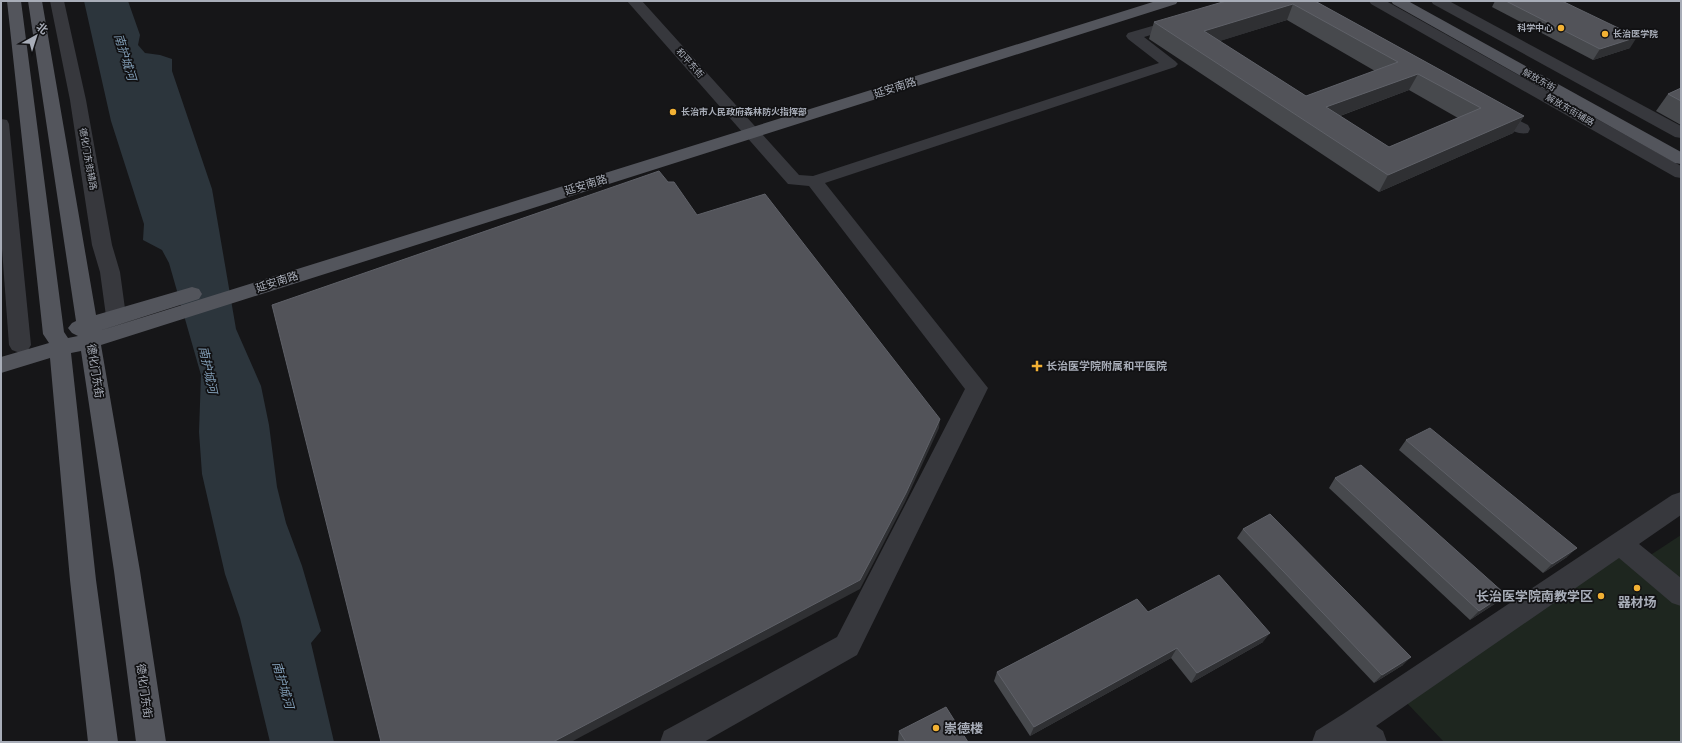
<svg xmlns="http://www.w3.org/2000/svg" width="1682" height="743" viewBox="0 0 1682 743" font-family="'Fira Sans Condensed','Noto Sans SC',sans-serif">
	<rect width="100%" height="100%" fill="#161618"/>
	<g fill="#1e261f">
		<polygon points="1681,535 1681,586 1646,558"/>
		<polygon points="1622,554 1681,602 1681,742 1444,742 1405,701"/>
	</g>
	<polygon fill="#2c353c" points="84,1 128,1 140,35 138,45 145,53 160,55 172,59 172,71 212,189 236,329 261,386 269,425 277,487 286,523 302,566 321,631 311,643 334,742 270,742 240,618 225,574 202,474 199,432 201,375 169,263 162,250 143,240 144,224 111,121"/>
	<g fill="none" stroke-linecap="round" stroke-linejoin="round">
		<g fill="#37383d" fill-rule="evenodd">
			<polygon points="50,1 64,1 86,100 112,245 120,272 126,316 123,321 116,323 109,321 106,316 100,272 92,245 70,100"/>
			<polygon points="627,1 642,1 799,175 813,176 1159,63 1128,39 1126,36 1128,33 1180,18 1185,19 1187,22 1185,25 1144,37 1175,61 1178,64 1175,67 825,183 988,388 857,655 704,742 660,742 664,731 837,637 965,389 809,186 788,184"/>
			<polygon points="1369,1 1386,1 1681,166 1681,178 1675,177 1371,4"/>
			<polygon points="1431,1 1449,1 1681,126 1681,138 1675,137 1433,4"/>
			<path d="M1492 107 1528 125 1530 129 1528 133C1514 136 1498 122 1486 115L1484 112 1486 109Z"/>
			<polygon points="1,119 7,120 9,124 31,345 28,350 20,353 12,350 9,345 1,235"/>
			<polygon points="1681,492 1681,515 1639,544 1681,578 1681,606 1672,603 1619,558 1376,726 1383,731 1387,742 1312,742 1316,731 1343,714 1672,495"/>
		</g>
		<g fill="#53555c" fill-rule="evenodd">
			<polygon points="7,1 21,1 64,332 68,338 78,336 72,333 68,328 72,323 76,321 28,1 42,1 96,315 192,287 199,289 202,294 199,299 99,331 1156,1 1178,1 1176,4 101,345 140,571 166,742 136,742 114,571 81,351 71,353 96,580 118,742 88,742 70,580 50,358 1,373 1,357 49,343 43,334"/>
			<polygon points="1391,1 1408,1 1681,152 1681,164 1675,163 1393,4"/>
		</g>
	</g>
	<g fill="#47494d" fill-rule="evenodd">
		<path d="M1315 1 1524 116 1513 133 1379 192 1149 39 1154 22ZM1287 20 1375 71 1306 96 1219 41ZM1409 90 1458 118 1389 147 1340 116Z"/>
		<polygon points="1495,1 1562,1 1630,48 1593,60 1492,7"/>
		<polygon points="1681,88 1681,125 1656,111 1668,94"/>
		<polygon points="1406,440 1567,557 1543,573 1399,450"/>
		<polygon points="1335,478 1505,594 1496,603 1470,620 1329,488"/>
		<polygon points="1243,529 1403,665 1374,683 1237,538"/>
		<polygon points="1148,612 1263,642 1191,683 1171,658 1030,736 994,681 997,672"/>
		<polygon points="899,731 968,742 899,742 898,740"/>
	</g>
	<g fill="#2f3033">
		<polygon points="1293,4 1287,20 1198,48 1204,31"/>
		<polygon points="1637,37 1630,48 1593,60 1600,49"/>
		<polygon points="1418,74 1409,90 1318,124 1326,107"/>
		<polygon points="1524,116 1513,133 1379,192 1388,175"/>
		<polygon points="940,419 939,428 905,502 860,589 571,742 553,742"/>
		<polygon points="1577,548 1567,557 1543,573 1552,564"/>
		<polygon points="1505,594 1496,603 1470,620 1479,611"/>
		<polygon points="1270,633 1263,642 1191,683 1197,673"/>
		<polygon points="1177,648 1171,658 1030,736 1034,727"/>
		<polygon points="1411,657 1403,665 1374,683 1382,675"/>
	</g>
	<g fill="#525359" stroke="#5f6168" fill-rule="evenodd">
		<path d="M1226 1H1315L1524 116 1388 175 1154 22ZM1293 4 1398 62 1306 96 1204 31ZM1418 74 1481 108 1389 147 1326 107Z"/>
		<polygon points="1506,1 1562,1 1637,37 1600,49"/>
		<polygon points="1681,88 1681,101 1668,94"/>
		<polygon points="659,171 668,182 674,182 697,215 765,194 940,419 906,493 860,580 553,742 381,742 272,305"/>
		<polygon points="1430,428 1577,548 1552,564 1406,440"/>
		<polygon points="1361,465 1505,594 1479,611 1335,478"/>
		<polygon points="1270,514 1411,657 1382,675 1243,529"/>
		<polygon points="1219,575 1270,633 1197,673 1177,648 1034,727 997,672 1137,599 1148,612"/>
		<polygon points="946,707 968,742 906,742 899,731"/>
	</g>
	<g fill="#f2b134" stroke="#111113" stroke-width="1.5">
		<circle cx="1561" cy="28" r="4"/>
		<circle cx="1605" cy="34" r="4"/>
		<circle cx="673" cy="112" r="4"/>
		<path d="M1035 360h4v4h4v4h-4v4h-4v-4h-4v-4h4z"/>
		<circle cx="1637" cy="588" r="4"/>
		<circle cx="1601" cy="596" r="4"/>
		<circle cx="936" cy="728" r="4"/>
	</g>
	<g text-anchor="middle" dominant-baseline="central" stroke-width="3.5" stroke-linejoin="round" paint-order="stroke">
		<g font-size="9" font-weight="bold" fill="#a8adb8" stroke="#111113" text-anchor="start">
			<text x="1553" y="28" text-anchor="end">科学中心</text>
			<text x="1613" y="34">长治医学院</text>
			<text x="681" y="112">长治市人民政府森林防火指挥部</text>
		</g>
		<g font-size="9" fill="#a8adb8" stroke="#111113">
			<text transform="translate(690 63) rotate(48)">和平东街</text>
			<text transform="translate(1539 80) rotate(29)">解放东街</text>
			<text transform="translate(1570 110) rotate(30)">解放东街辅路</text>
			<text transform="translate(88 159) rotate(80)">德化门东街辅路</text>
		</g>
		<g font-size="11" fill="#a8adb8" stroke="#111113">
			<text transform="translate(895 88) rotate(-18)">延安南路</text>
			<text transform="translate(586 185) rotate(-17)">延安南路</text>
			<text transform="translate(277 282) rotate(-18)">延安南路</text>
			<text transform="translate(95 371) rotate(81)">德化门东街</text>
			<text transform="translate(144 691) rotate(82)">德化门东街</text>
		</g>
		<g font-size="11" font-weight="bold" fill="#a8adb8" stroke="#111113" text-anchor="start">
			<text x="1046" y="366">长治医学院附属和平医院</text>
		</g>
		<g font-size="12" font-style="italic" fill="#7f9bb3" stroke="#111113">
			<text transform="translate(125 57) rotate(73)">南护城河</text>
			<text transform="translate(208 370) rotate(78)">南护城河</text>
			<text transform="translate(283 685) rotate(74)">南护城河</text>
		</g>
		<g font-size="13" font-weight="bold" fill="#a8adb8" stroke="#111113" text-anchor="end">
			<text x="1593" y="596">长治医学院南教学区</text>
			<text x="1637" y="602" text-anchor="middle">器材场</text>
			<text x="944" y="728" text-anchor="start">崇德楼</text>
		</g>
	</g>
	<rect width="1682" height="743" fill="none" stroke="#a8adb8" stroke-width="4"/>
	<g transform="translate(36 36) rotate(39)" stroke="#111113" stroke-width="3" paint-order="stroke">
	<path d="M0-3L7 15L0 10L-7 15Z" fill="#a8adb8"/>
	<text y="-6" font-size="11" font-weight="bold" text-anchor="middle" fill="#a8adb8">北</text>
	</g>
</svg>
